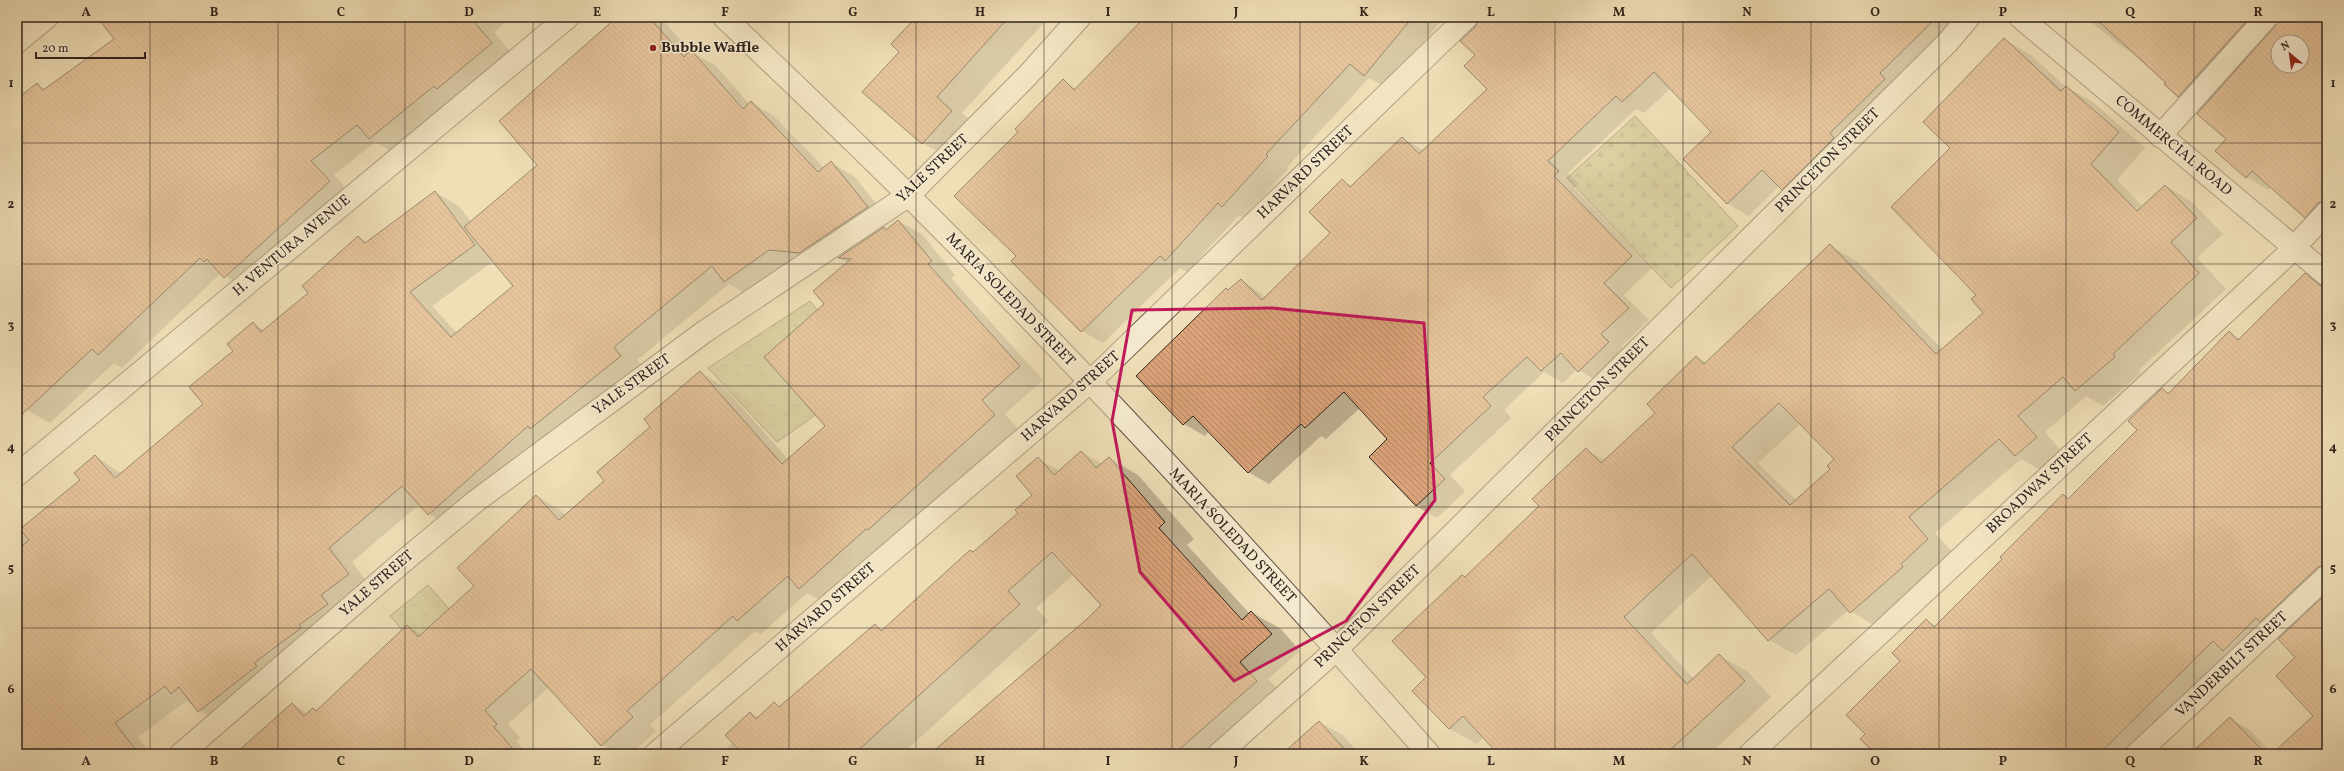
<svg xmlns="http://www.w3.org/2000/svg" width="2344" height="771" viewBox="0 0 2344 771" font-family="Vollkorn,serif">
	<defs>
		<pattern id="grass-tufts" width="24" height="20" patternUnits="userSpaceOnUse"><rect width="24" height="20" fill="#c1bf89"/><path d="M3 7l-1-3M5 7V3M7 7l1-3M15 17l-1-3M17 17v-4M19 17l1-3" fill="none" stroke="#a6a476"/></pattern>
		<pattern id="forest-firs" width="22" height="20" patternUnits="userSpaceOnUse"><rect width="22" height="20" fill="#c1bf89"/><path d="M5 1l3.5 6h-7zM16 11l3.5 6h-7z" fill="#a6a476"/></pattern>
		<pattern id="building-back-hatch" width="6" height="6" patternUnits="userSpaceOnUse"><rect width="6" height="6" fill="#dca47a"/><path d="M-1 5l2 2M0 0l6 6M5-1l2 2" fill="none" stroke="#b38563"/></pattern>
	</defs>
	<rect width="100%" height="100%" fill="#efdeb7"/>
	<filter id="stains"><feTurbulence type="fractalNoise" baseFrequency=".005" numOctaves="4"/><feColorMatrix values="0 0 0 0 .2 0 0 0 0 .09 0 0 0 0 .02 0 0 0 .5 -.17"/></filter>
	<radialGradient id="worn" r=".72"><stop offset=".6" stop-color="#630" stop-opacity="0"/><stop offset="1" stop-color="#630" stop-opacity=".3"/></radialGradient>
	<g fill="url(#grass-tufts)" stroke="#797253">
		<polygon points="810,301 873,375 777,442 708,368"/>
		<polygon points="428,585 500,667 463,698 390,616"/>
	</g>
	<polygon fill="url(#forest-firs)" stroke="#797253" points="1635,116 1738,226 1671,288 1567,178"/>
	<g fill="#0003" fill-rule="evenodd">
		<polygon points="17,17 27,17 17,25"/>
		<polygon points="119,17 511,17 494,32 514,56 393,152 375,142 334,175 352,195 248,291 221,273 122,368 114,363 50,423 27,410 17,400 17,104 40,87 45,90 115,39"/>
		<path d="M619 17H660L691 52 715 65 749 104 751 102 774 116 824 168 831 163 854 176 890 221 823 266 793 263 748 295 729 284 637 360 644 369 452 527 429 514 420 504 352 562 372 588 221 725 186 701 138 737 151 754H17V537L81 480 95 456 122 474 205 404 253 323 265 331 310 293 358 237 368 243 436 193 459 206 471 222 539 165ZM494 261 515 286 457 333 432 306Z"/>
		<polygon points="917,17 1049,17 962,113 977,126 949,158 923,143 901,52"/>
		<polygon points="1146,17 1966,17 1803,201 1779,186 1749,216 1728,204 1685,159 1713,132 1671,88 1644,113 1636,109 1568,173 1579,184 1574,188 1652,268 1624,295 1649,320 1621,347 1629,355 1600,383 1577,369 1563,383 1544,372 1504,410 1511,418 1450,475 1465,491 1437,518 1416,506 1388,439 1360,408 1326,439 1321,436 1269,484 1248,472 1209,431 1205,436 1184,424 1229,291 1241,280 1266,297 1331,233 1342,181 1352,186 1402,138 1424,151 1488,89 1476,55 1462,41 1473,29 1464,35 1441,21 1386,87 1369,78 1287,167 1288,169 1243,218 1239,215 1187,272 1180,268 1103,343 1082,331 1012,261 1017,256 1019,132 1064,81 1077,89"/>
		<path d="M2085 17H2327V229L2305 217 2272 187 2268 190 2246 177 2227 139 2202 110 2179 96 2136 55 2118 44ZM2278 42H2302V66H2278Z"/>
		<path d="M2004 39 2031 55 2066 87 2093 102 2145 148 2117 180 2143 207 2166 186 2192 202 2223 234 2197 258 2226 289 2139 370 2141 373 2103 406 2086 396 2045 432 2063 453 2042 471 2021 459 1935 533 1955 555 1878 628 1849 610 1796 655 1769 640 1712 575 1651 633 1694 679 1720 656 1747 671 1771 697 1710 754H1499L1484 737 1477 744 1450 729 1414 691 1428 677 1466 578 1541 506 1586 450 1605 461 1657 413 1696 357 1707 363 1830 246 1857 261 1943 350 1985 313 1977 295 1952 148ZM1801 423 1836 459 1831 469 1796 500 1758 463Z"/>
		<polygon points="898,221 922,234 955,275 951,278 1043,380 1005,414 1018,429 892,543 823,601 807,593 761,634 755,631 650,725 656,731 631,754 617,754 602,745 549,687 508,724 520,738 516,741 528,754 237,754 292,704 308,714 313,709 317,712 408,626 422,635 475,586 537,496 560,510 566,516 606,481 700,372 723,386 788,459 826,426 826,304 848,263 840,258 884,228 887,230"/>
		<polygon points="2327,247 2327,257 2323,252"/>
		<polygon points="2305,274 2327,287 2327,589 2283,633 2278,631 2133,754 1877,754 1866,734 1901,661 1926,620 1936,626 2003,559 2063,495 2070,499 2138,430 2162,389 2169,393 2229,333 2240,339"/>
		<polygon points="1081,452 1102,464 1109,458 1138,475 1194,539 1187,545 1250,614 1251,612 1281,629 1300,651 1268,679 1286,698 1222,754 932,754 1088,620 1102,605 1074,574 1036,608 1048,621 902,754 724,754 722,752 733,742 750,713 759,718 774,703 780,707 875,625 883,630 1019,513 1033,495 1038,459 1060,471"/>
		<polygon points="2230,719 2250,730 2273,754 2191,754"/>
		<polygon points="1319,722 1343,735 1359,754 1283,754"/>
	</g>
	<g fill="url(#building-back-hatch)" stroke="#31251d" fill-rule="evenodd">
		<polygon points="97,17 470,17 492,43 437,89 434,86 369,139 357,125 311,161 330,181 224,278 207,259 204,262 200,258 98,355 92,349 17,419 17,99 37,83 43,90 114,39"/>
		<polygon points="617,17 649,17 684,57 691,50 743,109 751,101 818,172 831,161 868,207 799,253 769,250 724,282 712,266 614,347 621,356 530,429 528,426 428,515 402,486 329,548 349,574 321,595 328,604 299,625 301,628 254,663 257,666 198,712 179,687 171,694 165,686 115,723 139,754 17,754 17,550 29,540 20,529 80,480 74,473 95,455 115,478 203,404 189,387 233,351 227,344 253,322 261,332 308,293 302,286 358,236 365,243 435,191 475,245 410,292 451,337 513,286 464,227 537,165 499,121"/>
		<polygon points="916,17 1009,17 937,97 952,111 922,144 862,92 899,52 891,44"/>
		<polygon points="1145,17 1413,17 1364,76 1350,64 1266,154 1268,156 1222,207 1218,203 1165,261 1160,256 1081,332 1011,261 1016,256 954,196 1018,132 1015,129 1063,79 1074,90"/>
		<polygon points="1479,17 1937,17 1880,73 1885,79 1830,133 1834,138 1782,190 1762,170 1727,204 1683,159 1711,132 1654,72 1622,102 1616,96 1548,161 1559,171 1554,176 1632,256 1604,283 1629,308 1601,334 1609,342 1578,372 1561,353 1541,371 1527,357 1483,397 1491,406 1430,463 1445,479 1416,506 1369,457 1387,439 1344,392 1305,428 1301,424 1248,473 1193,416 1183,425 1136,376 1226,288 1228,290 1241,279 1262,300 1330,233 1309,212 1342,179 1350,187 1402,137 1419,154 1487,89 1464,66 1475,55 1460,41 1476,26"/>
		<polygon points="2094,17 2250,17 2178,97 2164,84 2166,83"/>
		<path d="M2279 17H2327V200L2318 203 2305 218 2252 171 2246 178 2215 151 2226 139 2197 114 2276 25ZM2278 42H2302V66H2278Z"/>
		<path d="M2004 38 2061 91 2066 86 2119 132 2091 164 2137 211 2165 185 2197 218 2171 242 2199 273 2113 354 2115 357 2075 391 2063 377 2018 416 2037 437 2015 456 1999 439 1909 517 1928 539 1901 564 1903 567 1850 613 1829 589 1768 641 1692 554 1624 617 1687 684 1719 654 1745 681 1666 754H1498L1463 716 1449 729 1412 691 1426 677 1392 641 1462 575 1465 577 1539 506 1532 499 1586 448 1601 463 1655 413 1647 404 1696 356 1704 364 1830 244 1936 354 1983 313 1971 299 1976 295 1891 207 1950 148 1923 122ZM1779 403 1834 459 1827 466 1830 469 1790 505 1732 447Z"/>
		<polygon points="898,220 932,261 928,264 1020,366 982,400 995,415 868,530 866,529 799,589 788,576 737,621 733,616 627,711 633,717 601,746 531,669 485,710 497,724 494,727 517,754 235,754 292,703 304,716 313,708 316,711 407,625 418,637 474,586 457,568 536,495 559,520 604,481 597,472 650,427 644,419 700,371 782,464 825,426 764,357 824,304 813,291 851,259 838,258 884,227 886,230"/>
		<polygon points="2305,273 2319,285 2327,287 2327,564 2318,567 2260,622 2256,618 2223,651 2213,641 2099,754 1876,754 1860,739 1865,734 1846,715 1900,661 1892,653 1926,619 1934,627 2002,559 2000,557 2063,494 2068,499 2137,430 2128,421 2162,388 2168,394 2229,331 2238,340"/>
		<polygon points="1081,451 1096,468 1109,457 1165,522 1159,528 1242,620 1251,611 1272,634 1240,662 1257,681 1174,754 930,754 1087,619 1101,605 1052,552 1008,591 1020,604 854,754 743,754 725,735 750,712 756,719 774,702 779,707 875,624 881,631 970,550 973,552 1018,513 1015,510 1032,495 1016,476 1038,457 1054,475"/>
		<polygon points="2327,593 2327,754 2272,754 2313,716 2276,676 2295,657 2278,639"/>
		<polygon points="2230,717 2266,754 2190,754"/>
		<polygon points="1319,721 1349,754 1282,754"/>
	</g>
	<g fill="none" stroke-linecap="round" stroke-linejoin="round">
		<defs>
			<g id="street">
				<path d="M724 17C785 76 848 135 908 195 1089 375 1261 563 1429 754"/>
				<polyline points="2020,17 2327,275"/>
				<polyline points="17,42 47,17"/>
				<polyline points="2160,136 2267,17"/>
				<polyline points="17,475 568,17"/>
				<polyline points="181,754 405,560 476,501 704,332 909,195 1028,75 1080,17"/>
				<polyline points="655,754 1090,382 1467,17"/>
				<polyline points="1219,754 1337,649 1948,42 1969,17"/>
				<polyline points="1750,754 2288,254 2327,212"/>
				<polyline points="2137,754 2327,576"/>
			</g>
		</defs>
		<use href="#street" stroke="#605344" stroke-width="24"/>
		<use href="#street" stroke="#f5ead0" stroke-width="22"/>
	</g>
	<path d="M0 0H2344V771H0ZM1272 308 1424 323 1435 500 1346 621 1234 681 1140 572 1112 421 1132 310Z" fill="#efdeb7" fill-opacity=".55" fill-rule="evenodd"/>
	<path fill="none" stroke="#c2185b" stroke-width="3" stroke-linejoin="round" d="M1272 308 1424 323 1435 500 1346 621 1234 681 1140 572 1112 421 1132 310Z"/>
	<path fill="none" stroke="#31251d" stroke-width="1" stroke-opacity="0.55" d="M150 17V754M278 17V754M405 17V754M533 17V754M661 17V754M789 17V754M916 17V754M1044 17V754M1172 17V754M1300 17V754M1428 17V754M1555 17V754M1683 17V754M1811 17V754M1939 17V754M2066 17V754M2194 17V754M17 143H2327M17 264H2327M17 386H2327M17 507H2327M17 628H2327"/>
	<circle fill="#8f2418" stroke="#f5ead0" stroke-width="1.5" cx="653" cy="48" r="4"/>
	<g text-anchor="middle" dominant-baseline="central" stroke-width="3" stroke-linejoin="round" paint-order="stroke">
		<g font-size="15" font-weight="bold" fill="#31251d" stroke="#f5ead0" text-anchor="start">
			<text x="661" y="48">Bubble Waffle</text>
		</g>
		<g font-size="15" fill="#31251d" stroke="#f5ead0">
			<text transform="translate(2173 146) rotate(40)">COMMERCIAL ROAD</text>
			<text transform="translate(1828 161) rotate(-45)">PRINCETON STREET</text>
			<text transform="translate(933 169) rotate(-43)">YALE STREET</text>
			<text transform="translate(1306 173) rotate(-44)">HARVARD STREET</text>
			<text transform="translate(292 246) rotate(-40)">H. VENTURA AVENUE</text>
			<text transform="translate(1010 300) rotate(46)">MARIA SOLEDAD STREET</text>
			<text transform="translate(632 385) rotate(-36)">YALE STREET</text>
			<text transform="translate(1598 390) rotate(-45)">PRINCETON STREET</text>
			<text transform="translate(1071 397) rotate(-42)">HARVARD STREET</text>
			<text transform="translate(2040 484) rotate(-43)">BROADWAY STREET</text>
			<text transform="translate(1232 536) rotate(47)">MARIA SOLEDAD STREET</text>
			<text transform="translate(377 584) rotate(-41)">YALE STREET</text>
			<text transform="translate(826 608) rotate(-41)">HARVARD STREET</text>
			<text transform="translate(1368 617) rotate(-44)">PRINCETON STREET</text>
			<text transform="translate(2232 665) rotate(-43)">VANDERBILT STREET</text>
		</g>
	</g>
	<rect width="2344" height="771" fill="none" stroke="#efdeb7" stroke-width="44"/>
	<g transform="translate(2290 54) rotate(331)"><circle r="19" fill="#f5ead0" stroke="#a79b88"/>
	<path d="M0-3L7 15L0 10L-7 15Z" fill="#8f2418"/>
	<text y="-6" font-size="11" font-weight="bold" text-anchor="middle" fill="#31251d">N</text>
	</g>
	<path d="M36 52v6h109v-6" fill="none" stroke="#31251d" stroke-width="2"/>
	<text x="42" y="52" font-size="12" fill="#31251d" stroke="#f5ead0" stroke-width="3" paint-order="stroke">20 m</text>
	<rect x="22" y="22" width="2300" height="727" fill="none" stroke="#31251d" stroke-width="1.5"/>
	<g font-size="13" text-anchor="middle" font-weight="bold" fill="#31251d">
		<text x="86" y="16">A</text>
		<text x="214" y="16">B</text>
		<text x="341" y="16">C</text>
		<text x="469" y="16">D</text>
		<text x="597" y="16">E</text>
		<text x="725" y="16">F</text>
		<text x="853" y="16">G</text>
		<text x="980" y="16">H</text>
		<text x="1108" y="16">I</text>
		<text x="1236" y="16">J</text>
		<text x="1364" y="16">K</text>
		<text x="1491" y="16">L</text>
		<text x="1619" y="16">M</text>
		<text x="1747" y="16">N</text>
		<text x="1875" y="16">O</text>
		<text x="2003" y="16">P</text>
		<text x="2130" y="16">Q</text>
		<text x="2258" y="16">R</text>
		<text x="11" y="87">1</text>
		<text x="2333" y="87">1</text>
		<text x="11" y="208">2</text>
		<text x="2333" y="208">2</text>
		<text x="11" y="329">3</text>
		<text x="2333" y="329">3</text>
		<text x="11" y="451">4</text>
		<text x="2333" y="451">4</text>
		<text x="11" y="572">5</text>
		<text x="2333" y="572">5</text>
		<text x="11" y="693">6</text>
		<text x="2333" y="693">6</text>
		<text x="86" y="765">A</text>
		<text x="214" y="765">B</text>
		<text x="341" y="765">C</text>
		<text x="469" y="765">D</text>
		<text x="597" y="765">E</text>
		<text x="725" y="765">F</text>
		<text x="853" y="765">G</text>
		<text x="980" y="765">H</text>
		<text x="1108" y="765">I</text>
		<text x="1236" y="765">J</text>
		<text x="1364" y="765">K</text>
		<text x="1491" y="765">L</text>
		<text x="1619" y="765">M</text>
		<text x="1747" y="765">N</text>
		<text x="1875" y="765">O</text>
		<text x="2003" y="765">P</text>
		<text x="2130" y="765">Q</text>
		<text x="2258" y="765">R</text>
	</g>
	<rect width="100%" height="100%" filter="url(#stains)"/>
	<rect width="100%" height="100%" fill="url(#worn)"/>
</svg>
